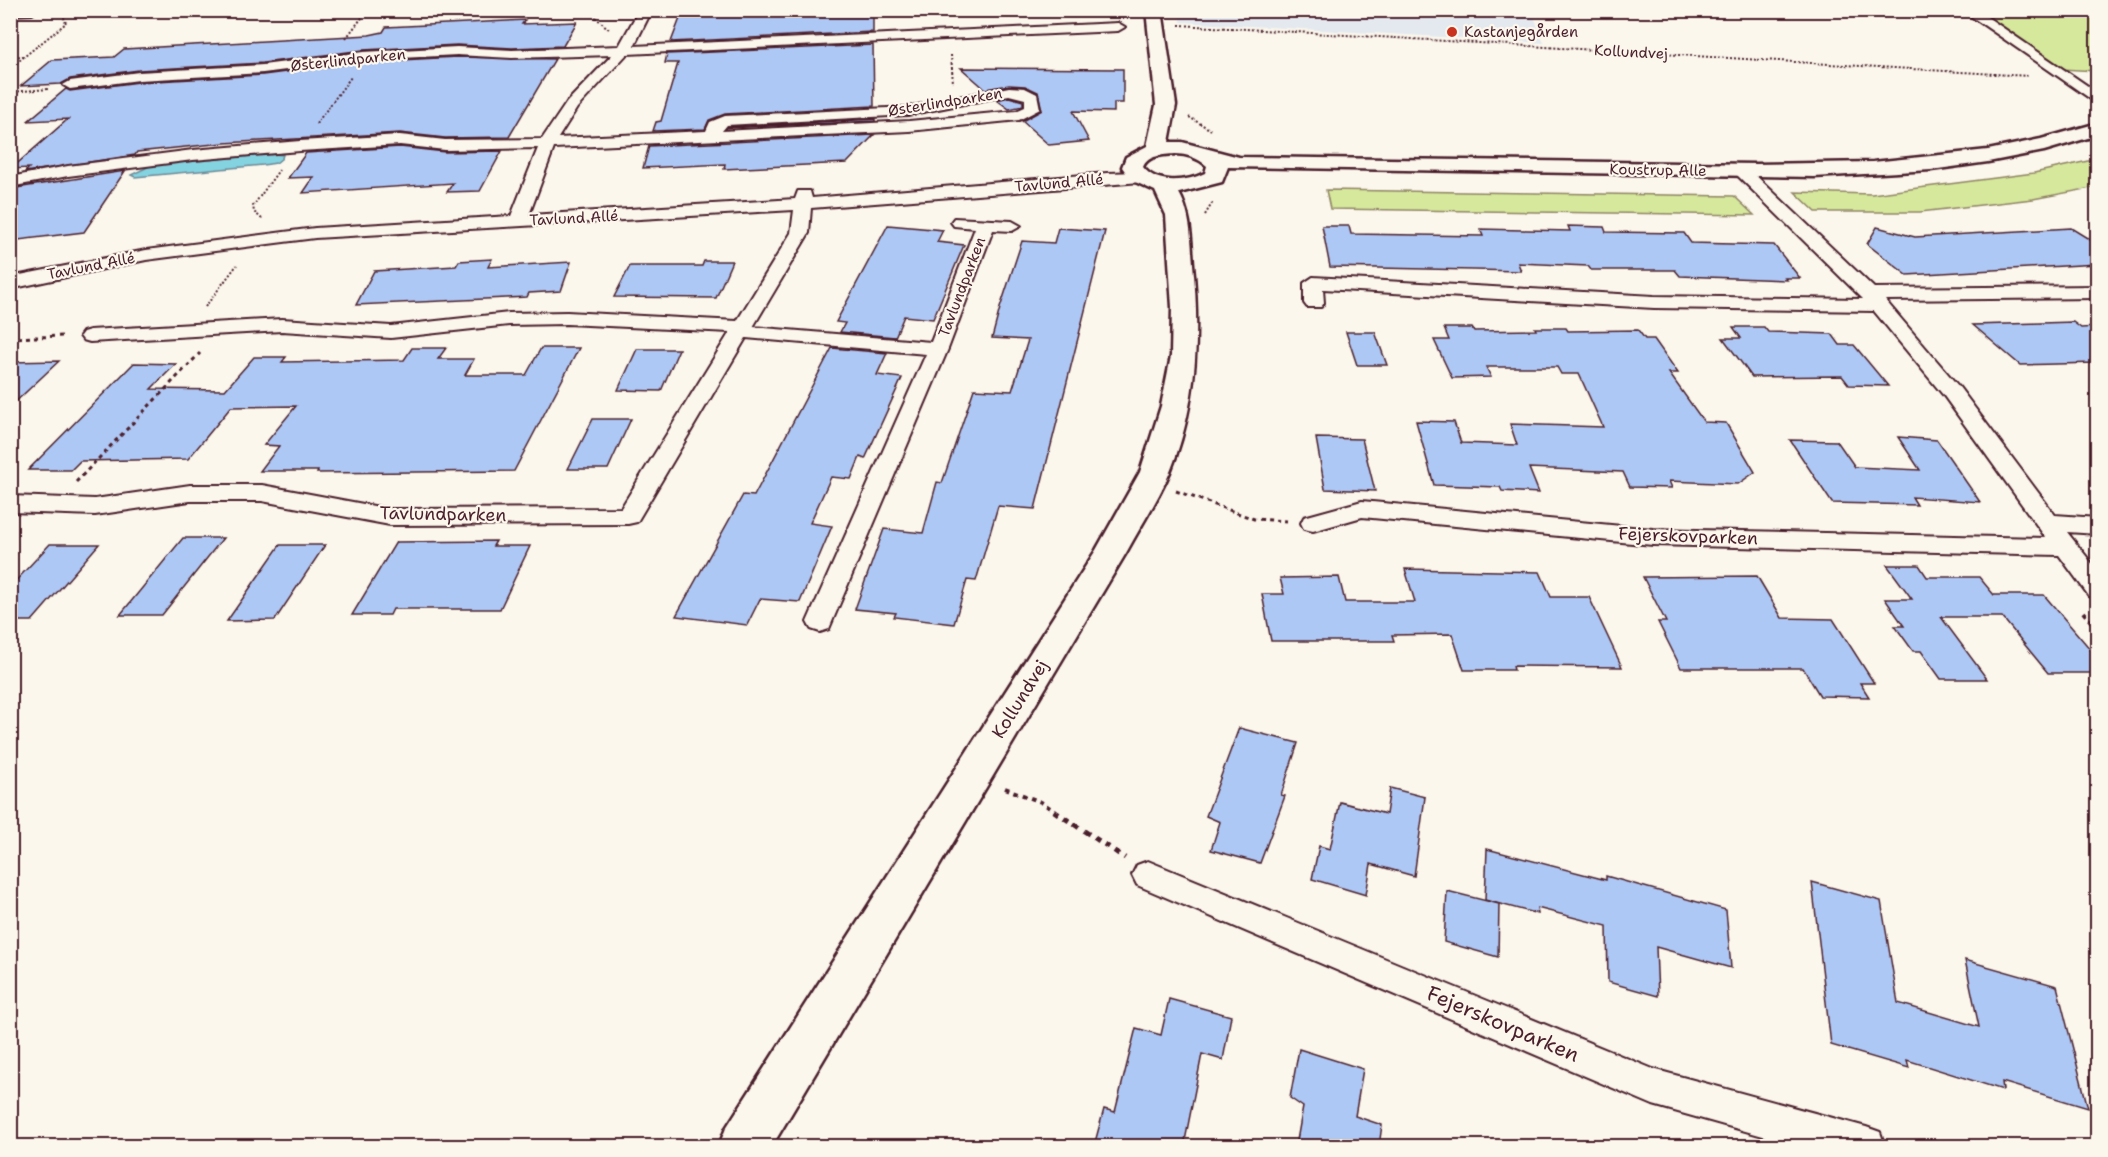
<svg xmlns="http://www.w3.org/2000/svg" width="2108" height="1157" viewBox="0 0 2108 1157" font-family="'Shantell Sans',sans-serif">
	<rect width="100%" height="100%" fill="#fbf7ec"/>
	<filter id="ink" filterUnits="userSpaceOnUse"><feTurbulence type="fractalNoise" baseFrequency=".0167" numOctaves="2"/><feDisplacementMap in="SourceGraphic" scale="12" xChannelSelector="R" yChannelSelector="G"/><feConvolveMatrix kernelMatrix="1 2 1 2 8 2 1 2 1" color-interpolation-filters="sRGB"/></filter>
	<g filter="url(#ink)">
		<polygon fill="#e4e9ef" points="1177,11 1532,11 1544,43 1181,22"/>
		<g fill="#d5e89c" stroke="#908464" stroke-width="1.5">
			<polygon points="1975,11 2097,11 2097,71 2061,69"/>
			<polygon points="2097,159 2097,187 2033,199 1920,212 1816,212 1795,192 1872,194 2034,173"/>
			<polygon points="1326,190 1734,196 1754,215 1330,209"/>
		</g>
		<polygon fill="#84d3e0" stroke="#6d8b98" stroke-width="1.5" points="274,154 283,155 282,158 276,163 263,165 135,177 131,175 152,165"/>
		<g fill="#aec8f5" stroke="#4a1f2b" stroke-width="1.5">
			<polygon points="738,10 873,10 873,32 671,42 682,13"/>
			<polygon points="525,20 522,24 577,22 563,46 512,48 457,45 363,50 263,63 139,70 70,79 61,84 21,86 52,60 114,57 124,49 369,35 383,32 386,27"/>
			<polygon points="873,45 874,106 725,114 709,120 705,129 653,131 656,122 661,121 678,63 665,63 667,54"/>
			<polygon points="457,57 555,59 509,137 445,138 400,133 224,143 137,152 135,155 25,172 29,168 11,169 68,119 28,121 66,89 70,91 139,82 263,75 363,62"/>
			<polygon points="961,68 1123,69 1123,103 1114,103 1114,112 1073,111 1089,141 1049,145 1022,121 1042,110 1038,92 1025,86 1009,85 985,89"/>
			<polygon points="1009,97 1023,101 1023,106 1009,109 997,100"/>
			<polygon points="875,119 875,121 727,128 728,127"/>
			<polygon points="874,135 847,163 724,169 725,164 643,168 649,146"/>
			<polygon points="400,147 445,152 502,151 480,191 447,192 453,183 303,193 314,177 288,178 306,153"/>
			<polygon points="125,171 84,232 10,241 10,189"/>
			<polygon points="888,225 943,230 937,242 964,245 933,319 904,316 895,337 840,332 845,323 836,322"/>
			<polygon points="1322,226 1349,226 1351,234 1483,236 1480,229 1570,231 1568,226 1604,227 1606,232 1684,233 1691,243 1774,245 1800,278 1785,278 1787,280 1680,276 1675,270 1591,270 1588,266 1518,263 1521,271 1330,267"/>
			<polygon points="1877,227 1915,237 2071,228 2097,244 2097,264 1907,275 1867,244"/>
			<polygon points="1058,228 1105,231 1035,509 998,506 976,581 967,580 954,624 894,617 896,613 855,609 884,529 923,533 937,482 942,483 974,389 1012,391 1028,340 992,338 1000,308 1022,241 1054,243"/>
			<polygon points="492,259 488,267 571,262 561,291 529,293 527,297 356,305 374,271 456,266 459,261"/>
			<polygon points="704,261 732,261 716,298 614,297 630,266 702,266"/>
			<polygon points="2073,322 2081,328 2097,327 2097,363 2020,365 1973,325"/>
			<polygon points="1733,327 1764,327 1768,332 1832,334 1840,345 1854,345 1888,386 1849,385 1842,376 1752,377 1723,338 1741,338"/>
			<polygon points="1444,328 1472,328 1474,331 1536,330 1535,328 1566,328 1568,331 1638,330 1645,339 1654,339 1678,373 1669,373 1704,422 1726,423 1755,472 1738,484 1669,481 1672,488 1630,487 1623,472 1529,468 1539,493 1502,491 1500,487 1434,485 1416,421 1454,422 1461,443 1517,445 1510,424 1603,427 1579,374 1561,374 1557,367 1486,367 1491,377 1452,378 1434,340 1449,340"/>
			<polygon points="1346,332 1375,332 1387,365 1357,365"/>
			<polygon points="412,348 446,348 438,359 474,359 465,375 526,375 541,348 579,348 514,471 317,473 318,471 260,471 279,446 264,445 296,406 231,407 188,459 80,461 71,470 28,470 134,363 176,364 151,389 225,390 254,357 286,357 282,362 404,360"/>
			<polygon points="832,348 887,353 877,375 902,378 865,459 860,457 851,479 831,477 810,523 832,526 800,602 760,599 747,625 676,616 743,495 754,496"/>
			<polygon points="637,349 679,349 661,391 618,390"/>
			<polygon points="59,361 10,407 10,362"/>
			<polygon points="593,419 631,419 608,469 568,469"/>
			<polygon points="1898,437 1937,440 1980,502 1912,497 1917,505 1832,503 1790,440 1837,441 1855,467 1920,470"/>
			<polygon points="1316,438 1362,439 1375,491 1325,489"/>
			<polygon points="183,538 223,538 162,615 120,615"/>
			<polygon points="496,541 493,546 530,546 500,609 393,609 390,615 352,615 396,542"/>
			<polygon points="50,544 99,544 32,621 10,621 10,587"/>
			<polygon points="280,545 325,545 275,620 227,621"/>
			<polygon points="1887,565 1919,565 1927,577 1979,577 1994,595 2044,595 2097,657 2097,673 2048,673 2002,617 1941,617 1987,679 1941,679 1921,651 1913,651 1895,626 1904,626 1885,599 1912,599"/>
			<polygon points="1405,569 1540,572 1551,597 1589,597 1622,667 1513,666 1514,670 1464,670 1452,634 1392,635 1394,641 1271,641 1262,594 1284,594 1280,578 1339,577 1345,602 1415,602"/>
			<polygon points="1757,576 1782,618 1833,619 1874,683 1860,683 1869,697 1820,696 1803,668 1681,668 1658,622 1666,622 1643,577"/>
			<polygon points="1239,728 1298,743 1281,795 1285,796 1260,863 1211,850 1220,822 1206,816"/>
			<polygon points="1390,788 1425,797 1414,876 1371,864 1366,895 1312,879 1319,846 1330,849 1340,802 1386,814"/>
			<polygon points="1487,849 1606,880 1606,876 1726,910 1731,968 1656,947 1658,996 1608,982 1607,926 1537,908 1538,914 1485,900"/>
			<polygon points="1812,882 1881,901 1898,1003 1979,1027 1965,960 2057,986 2088,1108 2002,1082 2003,1090 1907,1060 1909,1068 1831,1045"/>
			<polygon points="1447,891 1499,904 1498,957 1444,942"/>
			<polygon points="1169,999 1231,1016 1223,1060 1202,1054 1184,1146 1094,1146 1104,1109 1115,1112 1136,1028 1161,1035"/>
			<polygon points="1299,1049 1363,1069 1355,1116 1382,1125 1379,1146 1296,1146 1303,1107 1290,1098"/>
		</g>
		<g fill="none" stroke-linecap="round" stroke-linejoin="round">
			<defs>
				<g id="street">
					<polygon points="10,10 38,10 32,14 10,15"/>
					<path d="M639 10H652L634 46 1118 23 1125 27 1118 31 627 54 577 108 558 138 706 131 710 122 725 116 908 107 1009 87 1025 88 1037 94 1040 109 1019 120 909 131 554 148 529 215 795 199 798 191H810L812 198 1107 173 1141 172 1149 177 1141 182 811 208 809 233 753 327 931 342 975 228 954 226 951 222 954 218 1012 221 1021 226 1012 231 993 230 948 349 829 629 820 632 811 629 807 622 926 354 746 338 637 522 628 524 390 525 262 501H190L95 515 10 512V496L95 499 190 485H262L390 509 621 508 730 332 567 324 509 325 391 338 282 331 90 342 83 340 80 336 83 332 90 330 282 319 391 326 509 313 567 312 737 321 791 233 794 210 315 238 146 260 10 289V277L146 250 315 228 511 216 538 148 445 150 400 145 300 151 193 160 68 176 10 187V177L68 166 193 150 300 141 400 135 445 140 542 139 567 102 612 55 512 58 457 55 363 60 263 73 139 80 70 89 63 85 70 81 139 72 263 65 363 52 457 47 512 50 619 46ZM1009 95 1025 99V107L1016 111 909 121 722 131 727 125 908 115Z"/>
					<polygon points="1962,10 1977,10 2098,93 2098,104"/>
					<polygon points="1742,166 1748,168 1874,288 2098,286 2098,298 1885,300 1959,387 2055,515 2098,518 2098,534 2067,532 2098,571 2098,599 2089,596 2059,555 1653,545 1362,517 1313,531 1304,529 1301,523 1304,517 1362,501 1653,529 2046,538 1944,396 1874,311 1654,308 1323,289 1324,303 1321,307 1307,307 1304,303 1304,283 1313,277 1654,296 1863,299 1736,174 1734,171"/>
					<polygon points="1148,861 1653,1069 1866,1127 1880,1132 1885,1146 1799,1146 1653,1105 1137,885 1132,875 1137,865"/>
				</g>
				<path id="secondary" d="M1146 10H1162L1176 105 1169 142H1182L1239 157 1756 164 1873 162 1988 150 2041 139 2098 123V135L2044 151 1988 162 1931 170 1814 177 1228 167 1222 182 1179 193C1191 214 1191 240 1193 264 1200 334 1197 406 1170 472 1158 500 1140 527 1126 553L772 1146H719L726 1128 1096 550 1140 472 1161 406 1171 356 1172 307 1166 215 1155 191 1131 180 1122 167 1126 157 1147 146 1156 105ZM1175 154C1187 154 1198 158 1207 166L1205 173C1186 182 1156 185 1143 167 1148 155 1163 155 1175 154Z"/>
			</defs>
			<use href="#street" stroke="#4a1f2b" stroke-width="4"/>
			<use href="#secondary" stroke="#4a1f2b" stroke-width="5"/>
			<g stroke="#4a1f2b" stroke-width="2" stroke-dasharray="2 2" stroke-linecap="butt">
				<polyline points="596,10 594,16 609,29"/>
				<polyline points="1179,25 2028,76"/>
				<polyline points="346,38 368,10"/>
				<polyline points="951,55 953,83"/>
				<polyline points="10,57 23,56"/>
				<polyline points="10,68 66,23 61,10"/>
				<polyline points="10,92 49,89"/>
				<polyline points="1189,117 1211,130"/>
				<polyline points="316,124 351,77"/>
				<polyline points="1205,215 1213,202"/>
				<polyline points="262,219 254,212 253,206 279,170"/>
				<polyline points="205,307 237,265"/>
			</g>
			<g stroke="#4a1f2b" stroke-width="3" stroke-dasharray="4 4" stroke-linecap="butt">
				<polyline points="10,338 64,336"/>
				<polyline points="76,482 200,353"/>
				<polyline points="1176,491 1254,519 1287,521"/>
			</g>
			<g stroke="#4a1f2b" stroke-width="4" stroke-dasharray="4.5 4.5" stroke-linecap="butt">
				<polyline points="2083,612 2098,630"/>
				<polyline points="1005,788 1041,802 1056,812"/>
			</g>
			<polyline stroke="#4a1f2b" stroke-width="5" stroke-dasharray="6 6" stroke-linecap="butt" points="1054,811 1125,858"/>
			<use href="#street" fill="#fbf7ec" fill-rule="evenodd"/>
			<use href="#secondary" fill="#fbf7ec" fill-rule="evenodd"/>
		</g>
	</g>
	<circle fill="#c8321e" stroke="#fbf7ec" stroke-width="2" cx="1452" cy="32" r="6"/>
	<g text-anchor="middle" dominant-baseline="central" stroke-width="4.5" stroke-linejoin="round" paint-order="stroke">
		<g font-size="15" fill="#4a1f2b" stroke="#fbf7ec" text-anchor="start">
			<text x="1464" y="32">Kastanjegården</text>
		</g>
		<g font-size="15" fill="#4a1f2b" stroke="#fbf7ec">
			<text transform="translate(1631 52) rotate(3)">Kollundvej</text>
			<text transform="translate(348 60) rotate(-6)">Østerlindparken</text>
			<text transform="translate(945 102) rotate(-9)">Østerlindparken</text>
			<text transform="translate(1658 170) rotate(1)">Koustrup Alle</text>
			<text transform="translate(1059 183) rotate(-5)">Tavlund Allé</text>
			<text transform="translate(574 218) rotate(-3)">Tavlund Allé</text>
			<text transform="translate(91 266) rotate(-11)">Tavlund Allé</text>
			<text transform="translate(962 287) rotate(-69)">Tavlundparken</text>
		</g>
		<g font-size="18" fill="#4a1f2b" stroke="#fbf7ec">
			<text transform="translate(443 514) rotate(1)">Tavlundparken</text>
			<text transform="translate(1688 536) rotate(2)">Fejerskovparken</text>
			<text transform="translate(1020 699) rotate(-58)">Kollundvej</text>
		</g>
		<g font-size="21" fill="#4a1f2b" stroke="#fbf7ec">
			<text transform="translate(1503 1024) rotate(23)">Fejerskovparken</text>
		</g>
	</g>
	<rect width="2108" height="1157" fill="none" stroke="#fbf7ec" stroke-width="36"/>
	<rect x="18" y="18" width="2072" height="1121" fill="none" stroke="#4a1f2b" stroke-width="2" filter="url(#ink)"/>
</svg>
